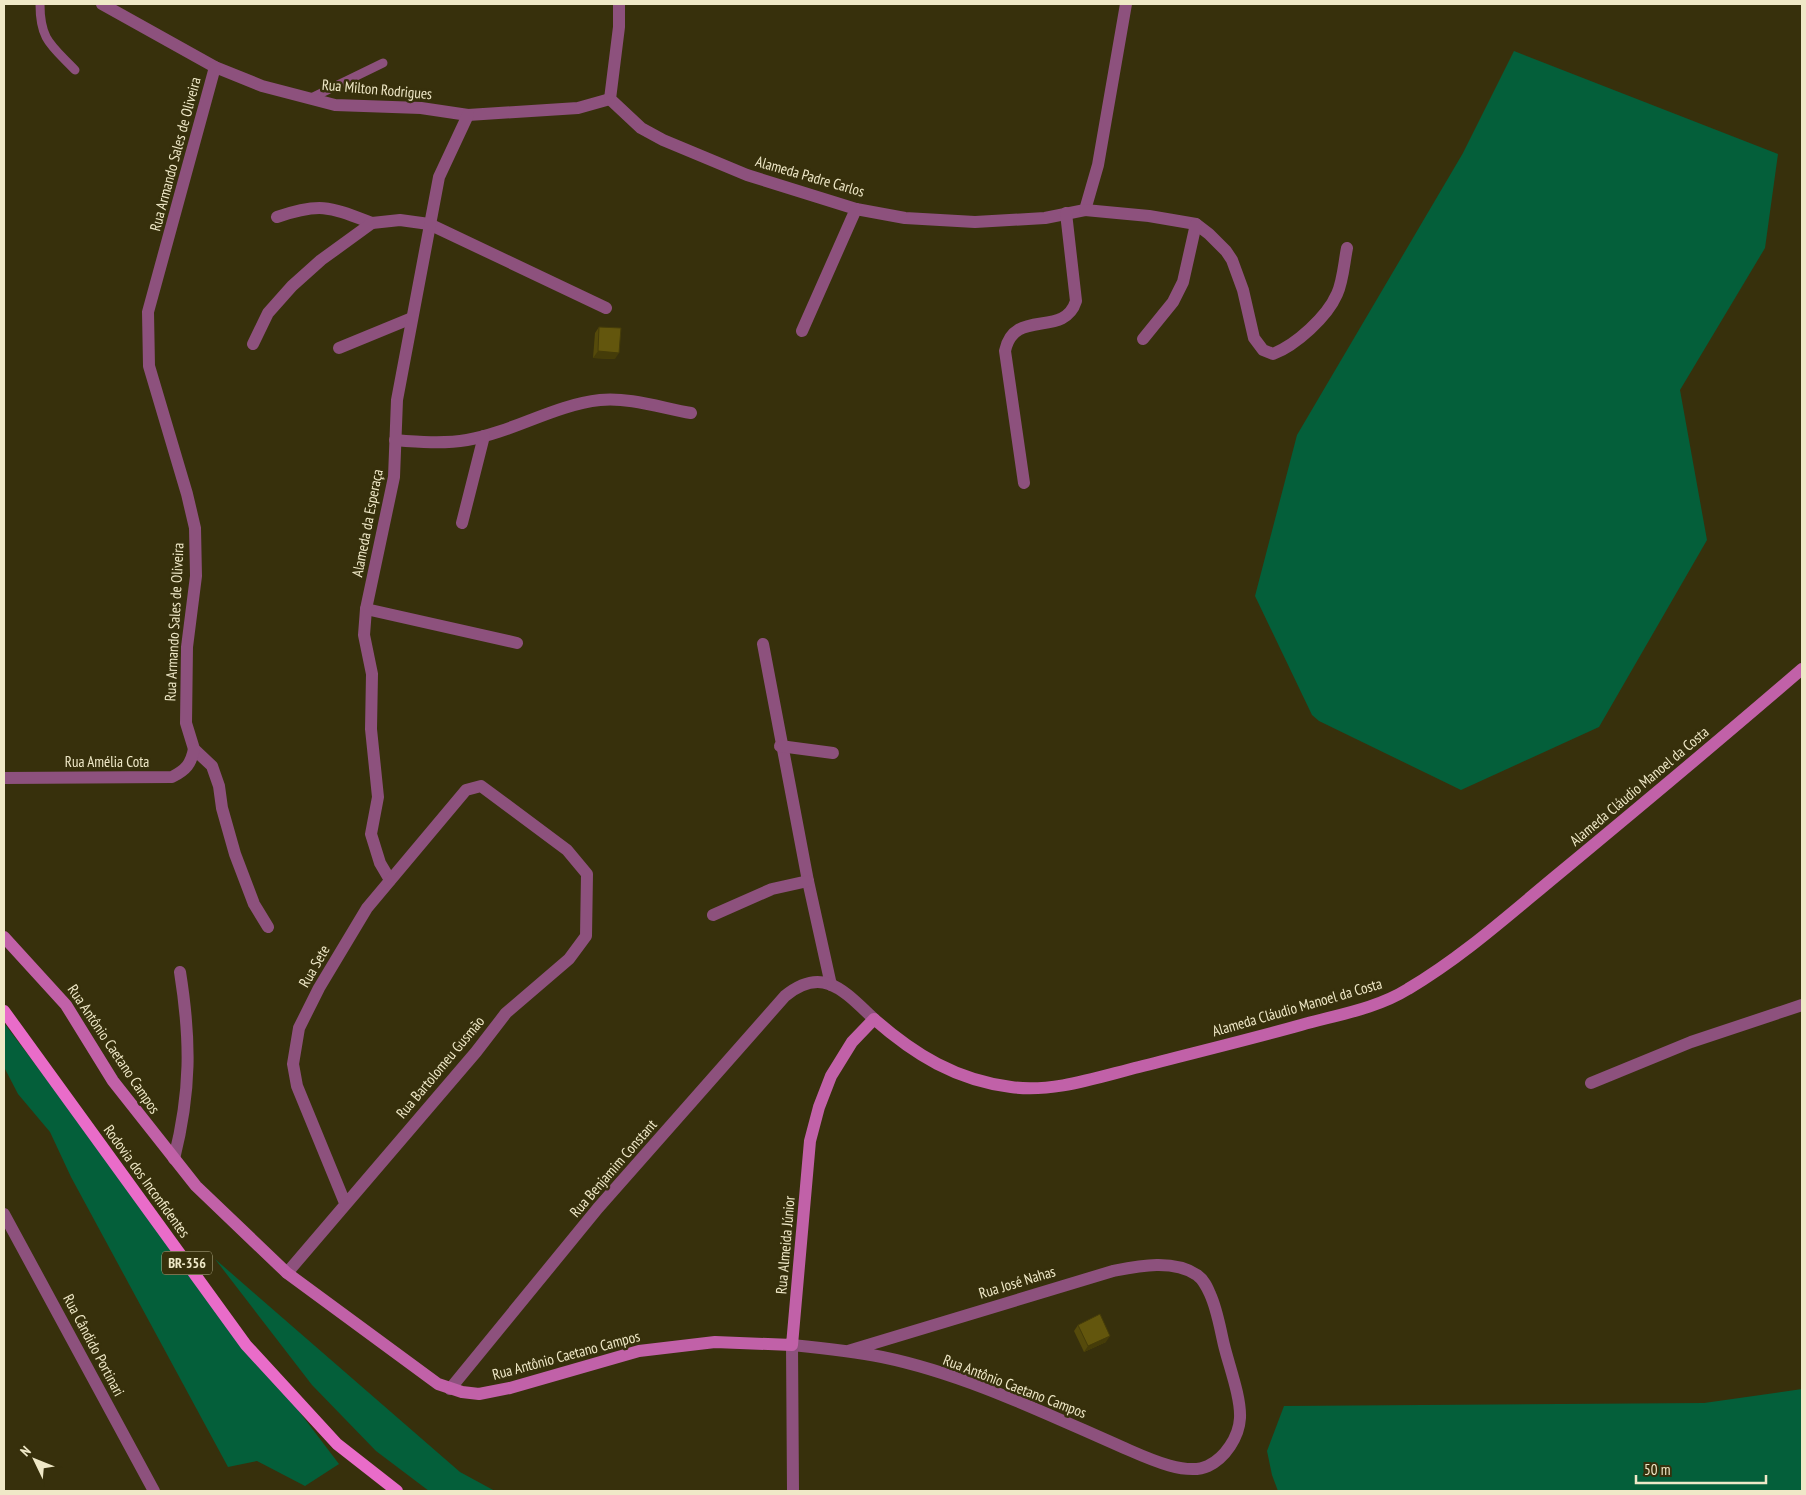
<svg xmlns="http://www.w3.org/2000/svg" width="1806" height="1495" viewBox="0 0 1806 1495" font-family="'PT Sans Narrow',sans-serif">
	<rect width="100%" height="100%" fill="#37300c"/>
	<g fill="#045f3a">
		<polygon points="1514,51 1778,154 1765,248 1680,390 1707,540 1599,727 1461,790 1319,721 1312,715 1255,596 1297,435 1463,153"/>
		<polygon points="4,1023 339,1464 305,1486 257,1461 228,1467 71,1177 50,1132 18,1094 4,1067"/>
		<polygon points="215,1259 460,1472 495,1491 429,1491 376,1451 312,1385"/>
		<polygon points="1802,1389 1802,1491 1278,1491 1272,1475 1267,1451 1284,1406 1704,1403"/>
	</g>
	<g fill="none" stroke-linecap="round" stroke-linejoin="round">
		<g stroke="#8d517d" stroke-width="9">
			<path d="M40 4C40 40 51 45 75 70"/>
			<polyline points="309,99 383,63"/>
		</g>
		<g stroke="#8d517d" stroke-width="12">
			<polyline points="102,4 215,67 262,86 335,105 421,108 468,115 578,108 610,99"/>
			<polyline points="619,4 619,27 610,99 641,128 663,140 747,175 856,209 905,218 975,222 1045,218 1085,210 1098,165 1126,4"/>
			<polyline points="215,67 148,312 149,366 187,494 195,528 196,576 187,647 186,723 194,749 212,766 219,786 222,808 235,854 254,904 268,927"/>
			<path d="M1085 210 1149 216 1196 224 1209 234 1226 251 1232 260 1243 290 1254 338 1263 350 1273 354C1296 345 1327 317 1337 294 1343 281 1344 263 1347 248"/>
			<path d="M277 217C321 202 330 207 372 223"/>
			<polyline points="802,331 856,209"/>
			<polyline points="1143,339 1173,302 1183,282 1196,224"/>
			<polyline points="253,344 268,313 292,286 321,260 372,223 400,220 429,224 606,308"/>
			<polyline points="339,348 412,318"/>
			<path d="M395 440C418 442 444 444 467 440 513 432 554 405 600 400 629 397 662 408 691 413"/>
			<path d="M1024 483 1005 351C1014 307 1064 339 1076 301L1066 213"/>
			<polyline points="462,523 484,436"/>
			<polyline points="366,609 517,643"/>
			<polyline points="763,644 808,881 831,985"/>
			<polyline points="780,746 833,753"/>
			<path d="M4 778 172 777C186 770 191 764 194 749"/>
			<polyline points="390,880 380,863 371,834 378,797 371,729 372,674 364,635 366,609 394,477 397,400 439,177 468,115"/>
			<polyline points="713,915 772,889 808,881"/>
			<polyline points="1591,1083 1691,1042 1802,1005"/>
			<path d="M174 1159C191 1091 191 1041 180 972"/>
			<polyline points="4,1214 154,1491"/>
			<polyline points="287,1273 476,1052 506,1013 569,959 586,936 587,874 567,850 481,786 466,790 367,908 319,988 299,1028 293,1064 297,1086 345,1203"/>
			<path d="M450 1389 598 1208 785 996C823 965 844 991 874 1019"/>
			<path d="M793 1491 792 1345C822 1348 852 1351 882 1357 965 1374 1044 1413 1122 1447 1143 1456 1185 1477 1208 1466 1225 1458 1239 1437 1240 1418 1241 1397 1229 1366 1224 1345 1220 1328 1217 1309 1210 1294 1207 1287 1204 1280 1197 1275 1173 1259 1139 1266 1113 1271L848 1351"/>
		</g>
		<path stroke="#c161a8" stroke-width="12" d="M4 937 66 1005 113 1081 196 1186 287 1273 438 1384 462 1392 479 1394 510 1388 639 1351 715 1342 792 1345 810 1141 819 1107 831 1076 852 1042 874 1019C915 1055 956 1080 1011 1087 1053 1093 1098 1077 1139 1067 1193 1053 1247 1040 1301 1025 1336 1015 1376 1009 1408 989 1464 956 1512 912 1562 871 1643 804 1723 737 1802 669"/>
		<polyline stroke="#e96cc9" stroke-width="12" points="4,1011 246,1345 337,1444 397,1491"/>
	</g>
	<g fill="#554a0b">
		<polygon points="599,327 615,359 593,358 595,333"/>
		<polygon points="1078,1325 1106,1342 1084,1352 1074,1331"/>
	</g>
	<g fill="#453c09">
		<polygon points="598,351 619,353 615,359 593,358"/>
		<polygon points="1110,1336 1106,1342 1084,1352 1088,1346"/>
	</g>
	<g fill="#63560d" stroke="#453c09">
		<polygon points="599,327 621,328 619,353 598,351"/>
		<polygon points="1100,1314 1110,1336 1088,1346 1078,1325"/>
	</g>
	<g text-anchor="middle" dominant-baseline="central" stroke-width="5" stroke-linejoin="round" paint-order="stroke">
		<rect fill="#37300c" stroke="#b8b18f" stroke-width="1" x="162" y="1251.5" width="50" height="23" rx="4"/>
		<g font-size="14" font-weight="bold" fill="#efe8c7">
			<text x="187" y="1263">BR-356</text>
		</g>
		<g font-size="15" fill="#efe8c7" stroke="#37300c">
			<text transform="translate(377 89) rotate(5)">Rua Milton Rodrigues</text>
			<text transform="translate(175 154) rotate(-75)">Rua Armando Sales de Oliveira</text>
			<text transform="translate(810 176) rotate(16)">Alameda Padre Carlos</text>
			<text transform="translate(367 523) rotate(-79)">Alameda da Esperaça</text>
			<text transform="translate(174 622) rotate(-87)">Rua Armando Sales de Oliveira</text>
			<text x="107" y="761">Rua Amélia Cota</text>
			<text transform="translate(1639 786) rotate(-40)">Alameda Cláudio Manoel da Costa</text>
			<text transform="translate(314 966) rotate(-60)">Rua Sete</text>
			<text transform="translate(1297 1007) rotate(-16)">Alameda Cláudio Manoel da Costa</text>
			<text transform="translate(114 1049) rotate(56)">Rua Antônio Caetano Campos</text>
			<text transform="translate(440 1067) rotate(-50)">Rua Bartolomeu Gusmão</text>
			<text transform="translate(613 1168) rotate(-49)">Rua Benjamim Constant</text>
			<text transform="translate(147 1181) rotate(54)">Rodovia dos Inconfidentes</text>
			<text transform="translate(785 1245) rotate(-85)">Rua Almeida Júnior</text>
			<text transform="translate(1017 1282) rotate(-17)">Rua José Nahas</text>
			<text transform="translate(94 1345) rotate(62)">Rua Cândido Portinari</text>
			<text transform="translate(566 1355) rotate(-15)">Rua Antônio Caetano Campos</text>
			<text transform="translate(1015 1386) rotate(21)">Rua Antônio Caetano Campos</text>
		</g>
	</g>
	<rect width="1806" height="1495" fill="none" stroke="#efe8c7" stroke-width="10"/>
	<g transform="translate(35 1460) rotate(313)" stroke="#37300c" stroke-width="4" paint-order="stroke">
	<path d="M0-4L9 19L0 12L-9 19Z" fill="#efe8c7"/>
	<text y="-8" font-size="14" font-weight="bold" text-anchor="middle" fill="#efe8c7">N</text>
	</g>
	<path d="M1636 1475v8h130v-8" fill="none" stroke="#efe8c7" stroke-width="2.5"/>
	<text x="1644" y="1475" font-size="15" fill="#efe8c7" stroke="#37300c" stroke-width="4" paint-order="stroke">50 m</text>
</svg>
